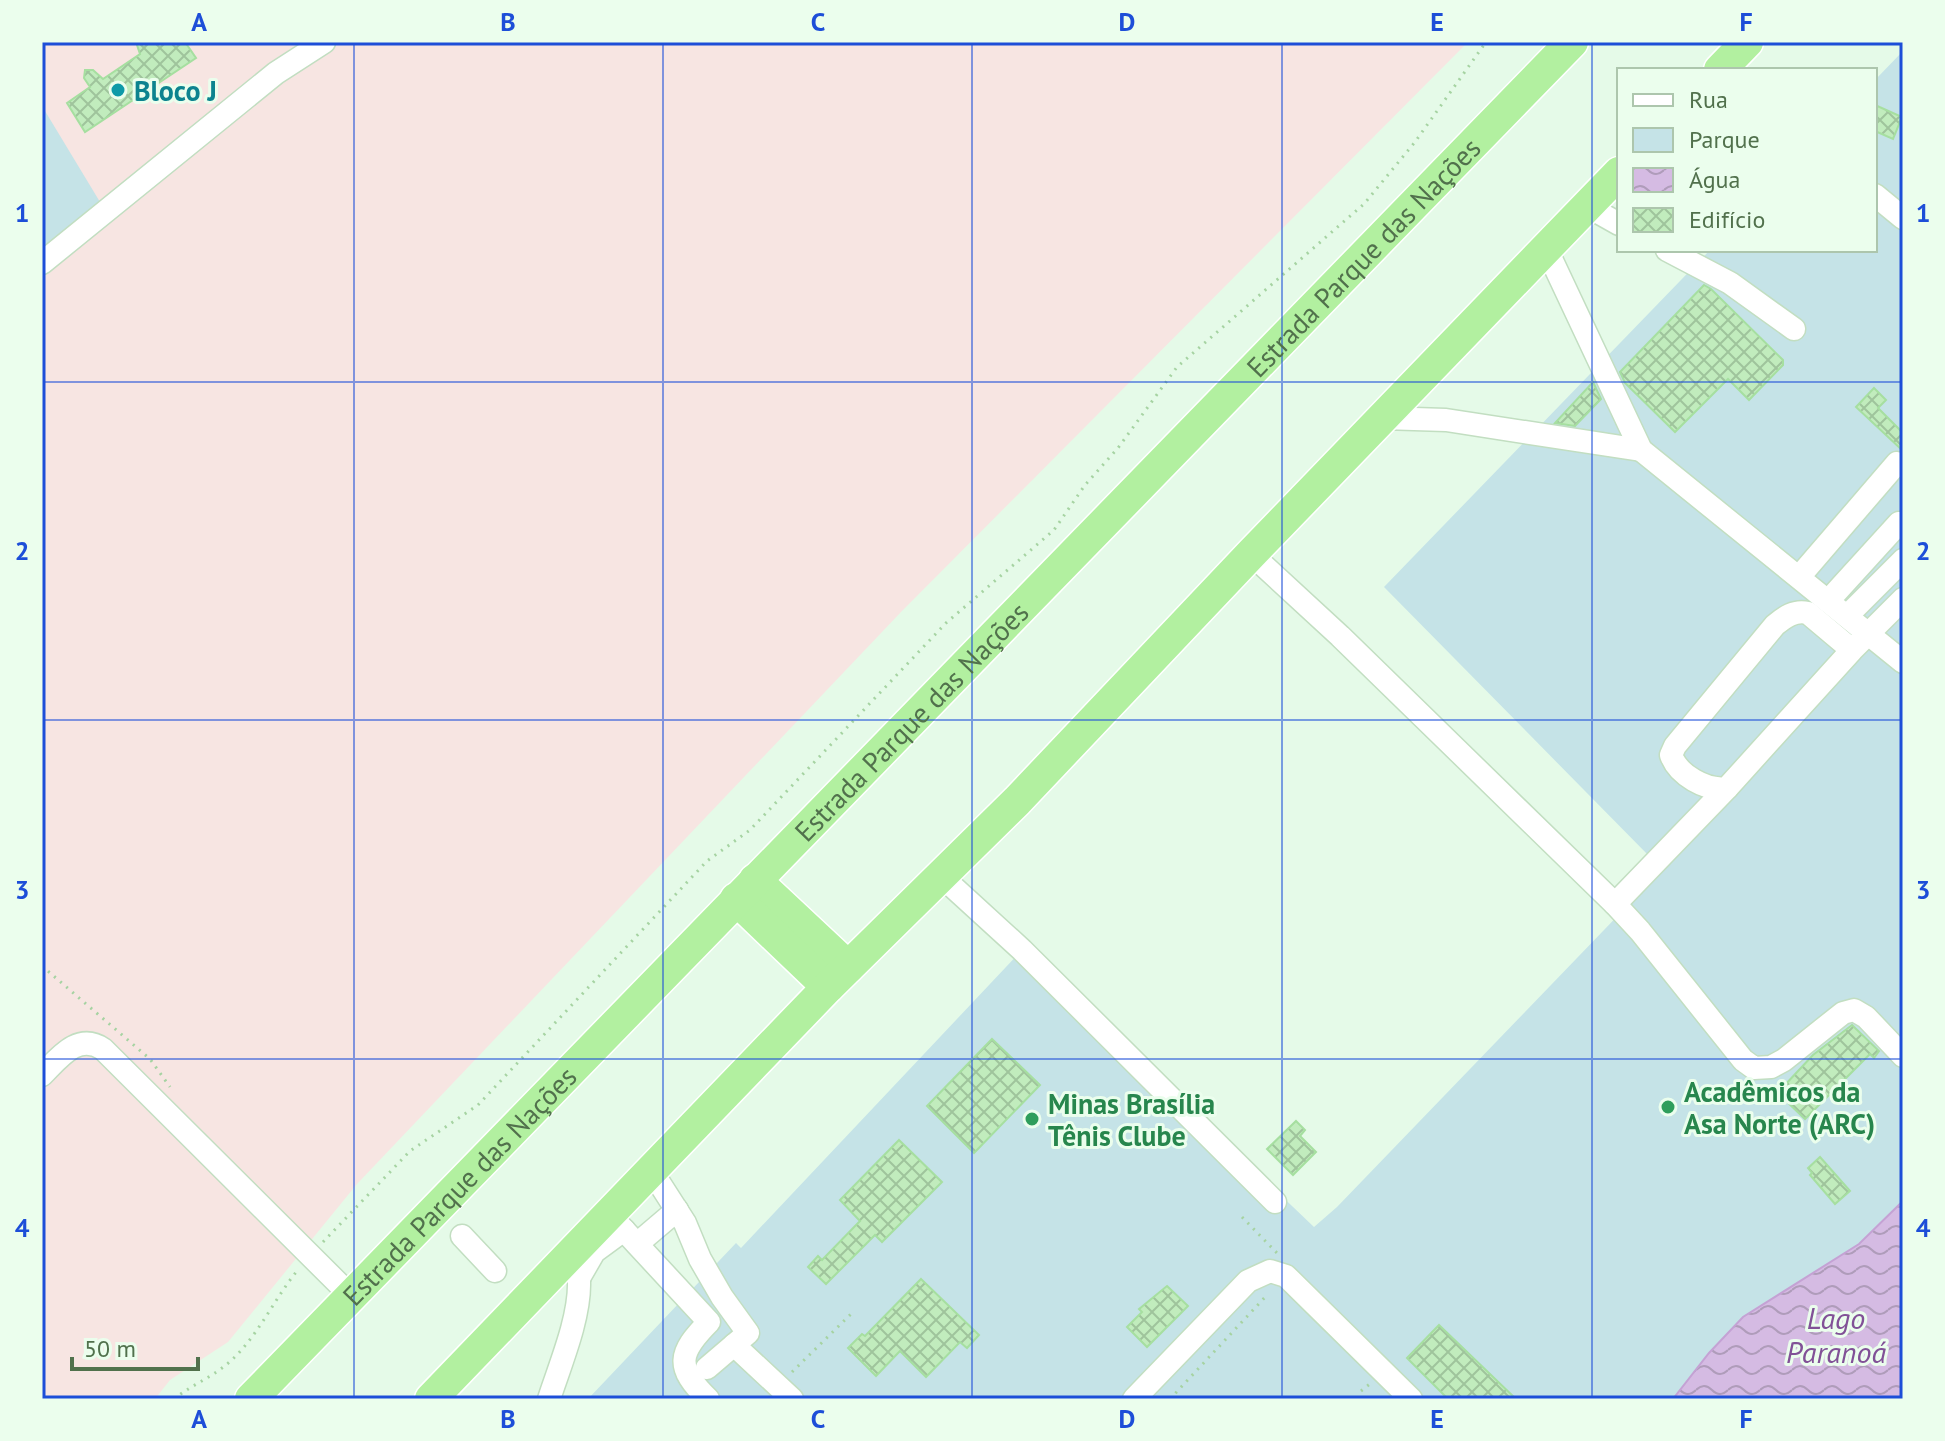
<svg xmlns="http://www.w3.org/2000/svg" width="1945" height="1441" viewBox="0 0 1945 1441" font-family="'PT Sans',sans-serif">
	<defs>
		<pattern id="water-waves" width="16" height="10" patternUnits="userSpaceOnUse" patternTransform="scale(2)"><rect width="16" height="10" fill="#d5bbe3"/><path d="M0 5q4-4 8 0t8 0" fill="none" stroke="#af9cba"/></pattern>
		<pattern id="building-cross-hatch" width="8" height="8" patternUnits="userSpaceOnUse" patternTransform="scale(2)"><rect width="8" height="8" fill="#c1ecbd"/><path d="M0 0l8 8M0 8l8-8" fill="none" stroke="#9fc49c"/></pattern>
	</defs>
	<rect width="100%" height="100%" fill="#e5fae8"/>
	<polygon fill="#f7e5e2" points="42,42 1468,42 901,612 357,1184 228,1342 170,1380 155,1399 42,1399"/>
	<g fill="#c5e3e7">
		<polygon points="1903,51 1903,1201 1859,1244 1743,1317 1709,1353 1673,1399 588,1399 736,1243 741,1248 1023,949 1314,1227 1337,1207 1709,821 1652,859 1384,587 1710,250 1875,250 1875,80"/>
		<polygon points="42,106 100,202 42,249"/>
	</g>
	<polygon fill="url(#water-waves)" stroke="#c4a2d4" stroke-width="2" points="1903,1201 1903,1399 1673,1399 1709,1353 1743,1317 1859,1244"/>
	<g fill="url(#building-cross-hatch)" stroke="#a6dfa0" stroke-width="2">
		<polygon points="136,42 185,42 196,58 85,132 67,103 90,87 84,78 85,70 93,70 103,79 140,54"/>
		<polygon points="1875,105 1902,117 1893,139 1875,131"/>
		<polygon points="1704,285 1711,289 1783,360 1783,365 1749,400 1728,379 1675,432 1625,383 1620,372"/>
		<polygon points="1593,382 1601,399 1575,426 1555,423"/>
		<polygon points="1874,388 1886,400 1878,408 1903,433 1903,451 1856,407"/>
		<polygon points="1852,1025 1879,1051 1874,1058 1870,1054 1805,1119 1783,1098 1790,1091 1784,1086 1813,1055"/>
		<polygon points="992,1039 1040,1085 974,1153 927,1106"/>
		<polygon points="1296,1121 1305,1130 1300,1136 1316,1152 1293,1175 1267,1149"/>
		<polygon points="899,1140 942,1182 882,1242 875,1235 826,1284 808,1267 818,1256 822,1260 860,1221 840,1200"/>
		<polygon points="1820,1157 1850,1191 1835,1204 1810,1175 1812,1173 1808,1168"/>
		<polygon points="921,1279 979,1335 967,1348 960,1342 926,1377 900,1351 876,1376 848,1348 862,1334 865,1336"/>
		<polygon points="1167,1286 1188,1306 1147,1347 1127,1327 1142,1312 1139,1309"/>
		<polygon points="1439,1325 1516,1399 1448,1399 1407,1358"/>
	</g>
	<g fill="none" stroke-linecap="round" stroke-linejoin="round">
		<defs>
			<g id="minor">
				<polyline points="1875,195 1903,218"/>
				<polyline points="1587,206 1619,224"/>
				<polyline points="1546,248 1641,450 1903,662"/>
				<polyline points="1667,250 1730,283 1794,329"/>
				<polyline points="42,263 276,73 324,42"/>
				<polyline points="1382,418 1446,420 1641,450"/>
				<polyline points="1251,554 1340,636 1615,904 1640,931 1743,1060 1754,1068 1771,1067 1784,1060 1843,1013 1854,1010 1866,1017 1903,1056"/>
				<polyline points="1799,577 1897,463"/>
				<polyline points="1828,601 1899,523"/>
				<polyline points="1847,616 1903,560"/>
				<path d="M1852 650 1808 613C1794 610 1785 617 1775 625L1675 746 1671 755C1678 775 1706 791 1727 788L1852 650 1903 599"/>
				<polyline points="941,876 1022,950 1275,1202"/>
				<polyline points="1615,904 1727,788"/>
				<path d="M42 1075C59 1058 78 1032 103 1049L350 1295"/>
				<polyline points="651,1170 685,1223 700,1259 722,1297 748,1333 707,1368"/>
				<path d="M609 1214 709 1322C678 1353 675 1367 708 1399"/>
				<polyline points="462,1236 495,1271"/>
				<polyline points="637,1244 677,1210"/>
				<polyline points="579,1278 594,1252 624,1230"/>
				<polyline points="734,1345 792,1399"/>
				<path d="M549 1399C560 1365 580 1318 579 1282 579 1272 575 1261 573 1251"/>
				<polyline points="1134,1399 1248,1281 1270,1271 1286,1276 1411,1399"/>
			</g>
			<g id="highway">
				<polyline points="1720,70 1747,42"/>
				<polyline points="755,880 848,967"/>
				<polyline points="736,899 828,987"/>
				<path id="s1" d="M251 1399 1572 42"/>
				<polyline points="431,1399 828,987 1017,801 1251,554 1619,173"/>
			</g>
		</defs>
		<use href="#minor" stroke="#c2dec1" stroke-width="25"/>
		<use href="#highway" stroke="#fff" stroke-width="35"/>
		<g stroke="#a6d3a2" stroke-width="3" stroke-dasharray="2 6" stroke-linecap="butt">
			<polyline points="42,966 150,1059 170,1087"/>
			<polyline points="1242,1217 1277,1253"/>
			<polyline points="323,1242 410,1151 478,1105 707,861 750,830 946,623 1054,530 1085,485 1118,448 1177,367 1364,204 1415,142 1486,42"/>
			<polyline points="792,1372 853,1312"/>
			<polyline points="1361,1391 1371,1383"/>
			<path d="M174 1399C190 1386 210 1378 226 1365 257 1339 272 1302 297 1271"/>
			<polyline points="1170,1399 1268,1294"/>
		</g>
		<use href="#minor" stroke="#fff" stroke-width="22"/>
		<use href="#highway" stroke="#b2f0a0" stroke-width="32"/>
	</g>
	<path fill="none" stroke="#1d4ed8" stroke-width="2" stroke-opacity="0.55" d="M354 42V1399M663 42V1399M972 42V1399M1282 42V1399M1592 42V1399M42 382H1903M42 720H1903M42 1059H1903"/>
	<circle fill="#0f9aa8" stroke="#ebfeed" stroke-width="3" cx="118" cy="90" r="8"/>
	<g fill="#2e9e5b" stroke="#ebfeed" stroke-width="3">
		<circle cx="1668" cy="1107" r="8"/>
		<circle cx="1032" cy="1119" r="8"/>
	</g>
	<g text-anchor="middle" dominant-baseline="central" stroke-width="6" stroke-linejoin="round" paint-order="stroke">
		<g font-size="28" font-weight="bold" fill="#0d838f" stroke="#ebfeed" text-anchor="start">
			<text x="134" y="90">Bloco J</text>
		</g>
		<g font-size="28" fill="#51714c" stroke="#ebfeed">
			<text stroke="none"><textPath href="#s1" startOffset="1594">Estrada Parque das Nações</textPath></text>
			<text stroke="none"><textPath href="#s1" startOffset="946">Estrada Parque das Nações</textPath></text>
			<text stroke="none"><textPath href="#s1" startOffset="298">Estrada Parque das Nações</textPath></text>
		</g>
		<g font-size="28" font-weight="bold" fill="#27864d" stroke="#ebfeed" text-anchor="start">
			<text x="1684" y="1091">Acadêmicos da<tspan x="1684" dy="32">Asa Norte (ARC)</tspan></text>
			<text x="1048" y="1103">Minas Brasília<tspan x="1048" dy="32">Tênis Clube</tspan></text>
		</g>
		<g font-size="30" font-style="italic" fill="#815197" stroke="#ebfeed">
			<text x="1836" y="1317">Lago<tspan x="1836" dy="34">Paranoá</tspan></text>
		</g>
	</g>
	<rect width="1945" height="1441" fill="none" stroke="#ebfeed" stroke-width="88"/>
	<rect x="1617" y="68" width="260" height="184" fill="#ebfeed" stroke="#adc6ad" stroke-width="2"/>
	<rect x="1633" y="94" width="40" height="12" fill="#ffffff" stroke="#adc6ad" stroke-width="2"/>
	<text x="1689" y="108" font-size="24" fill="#51714c">Rua</text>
	<rect x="1633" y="128" width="40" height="24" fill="#c5e3e7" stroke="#adc6ad" stroke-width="2"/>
	<text x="1689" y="148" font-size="24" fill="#51714c">Parque</text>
	<rect x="1633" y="168" width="40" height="24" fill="url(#water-waves)" stroke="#adc6ad" stroke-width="2"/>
	<text x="1689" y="188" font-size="24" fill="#51714c">Água</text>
	<rect x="1633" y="208" width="40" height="24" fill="url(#building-cross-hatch)" stroke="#adc6ad" stroke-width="2"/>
	<text x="1689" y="228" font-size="24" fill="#51714c">Edifício</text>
	<path d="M72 1357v12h126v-12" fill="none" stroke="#51714c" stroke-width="4"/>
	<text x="84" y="1357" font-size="24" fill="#51714c" stroke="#ebfeed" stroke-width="6" paint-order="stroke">50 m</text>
	<rect x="44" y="44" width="1857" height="1353" fill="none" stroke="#1d4ed8" stroke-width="3"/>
	<g font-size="26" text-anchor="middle" font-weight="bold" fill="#1d4ed8">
		<text x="199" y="31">A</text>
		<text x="508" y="31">B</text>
		<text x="818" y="31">C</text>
		<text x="1127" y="31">D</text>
		<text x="1437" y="31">E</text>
		<text x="1746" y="31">F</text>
		<text x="22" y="222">1</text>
		<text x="1923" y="222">1</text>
		<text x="22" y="560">2</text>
		<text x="1923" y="560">2</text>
		<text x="22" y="899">3</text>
		<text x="1923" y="899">3</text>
		<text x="22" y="1237">4</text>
		<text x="1923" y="1237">4</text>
		<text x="199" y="1428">A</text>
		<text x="508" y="1428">B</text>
		<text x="818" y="1428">C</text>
		<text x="1127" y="1428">D</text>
		<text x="1437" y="1428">E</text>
		<text x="1746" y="1428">F</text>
	</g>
</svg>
